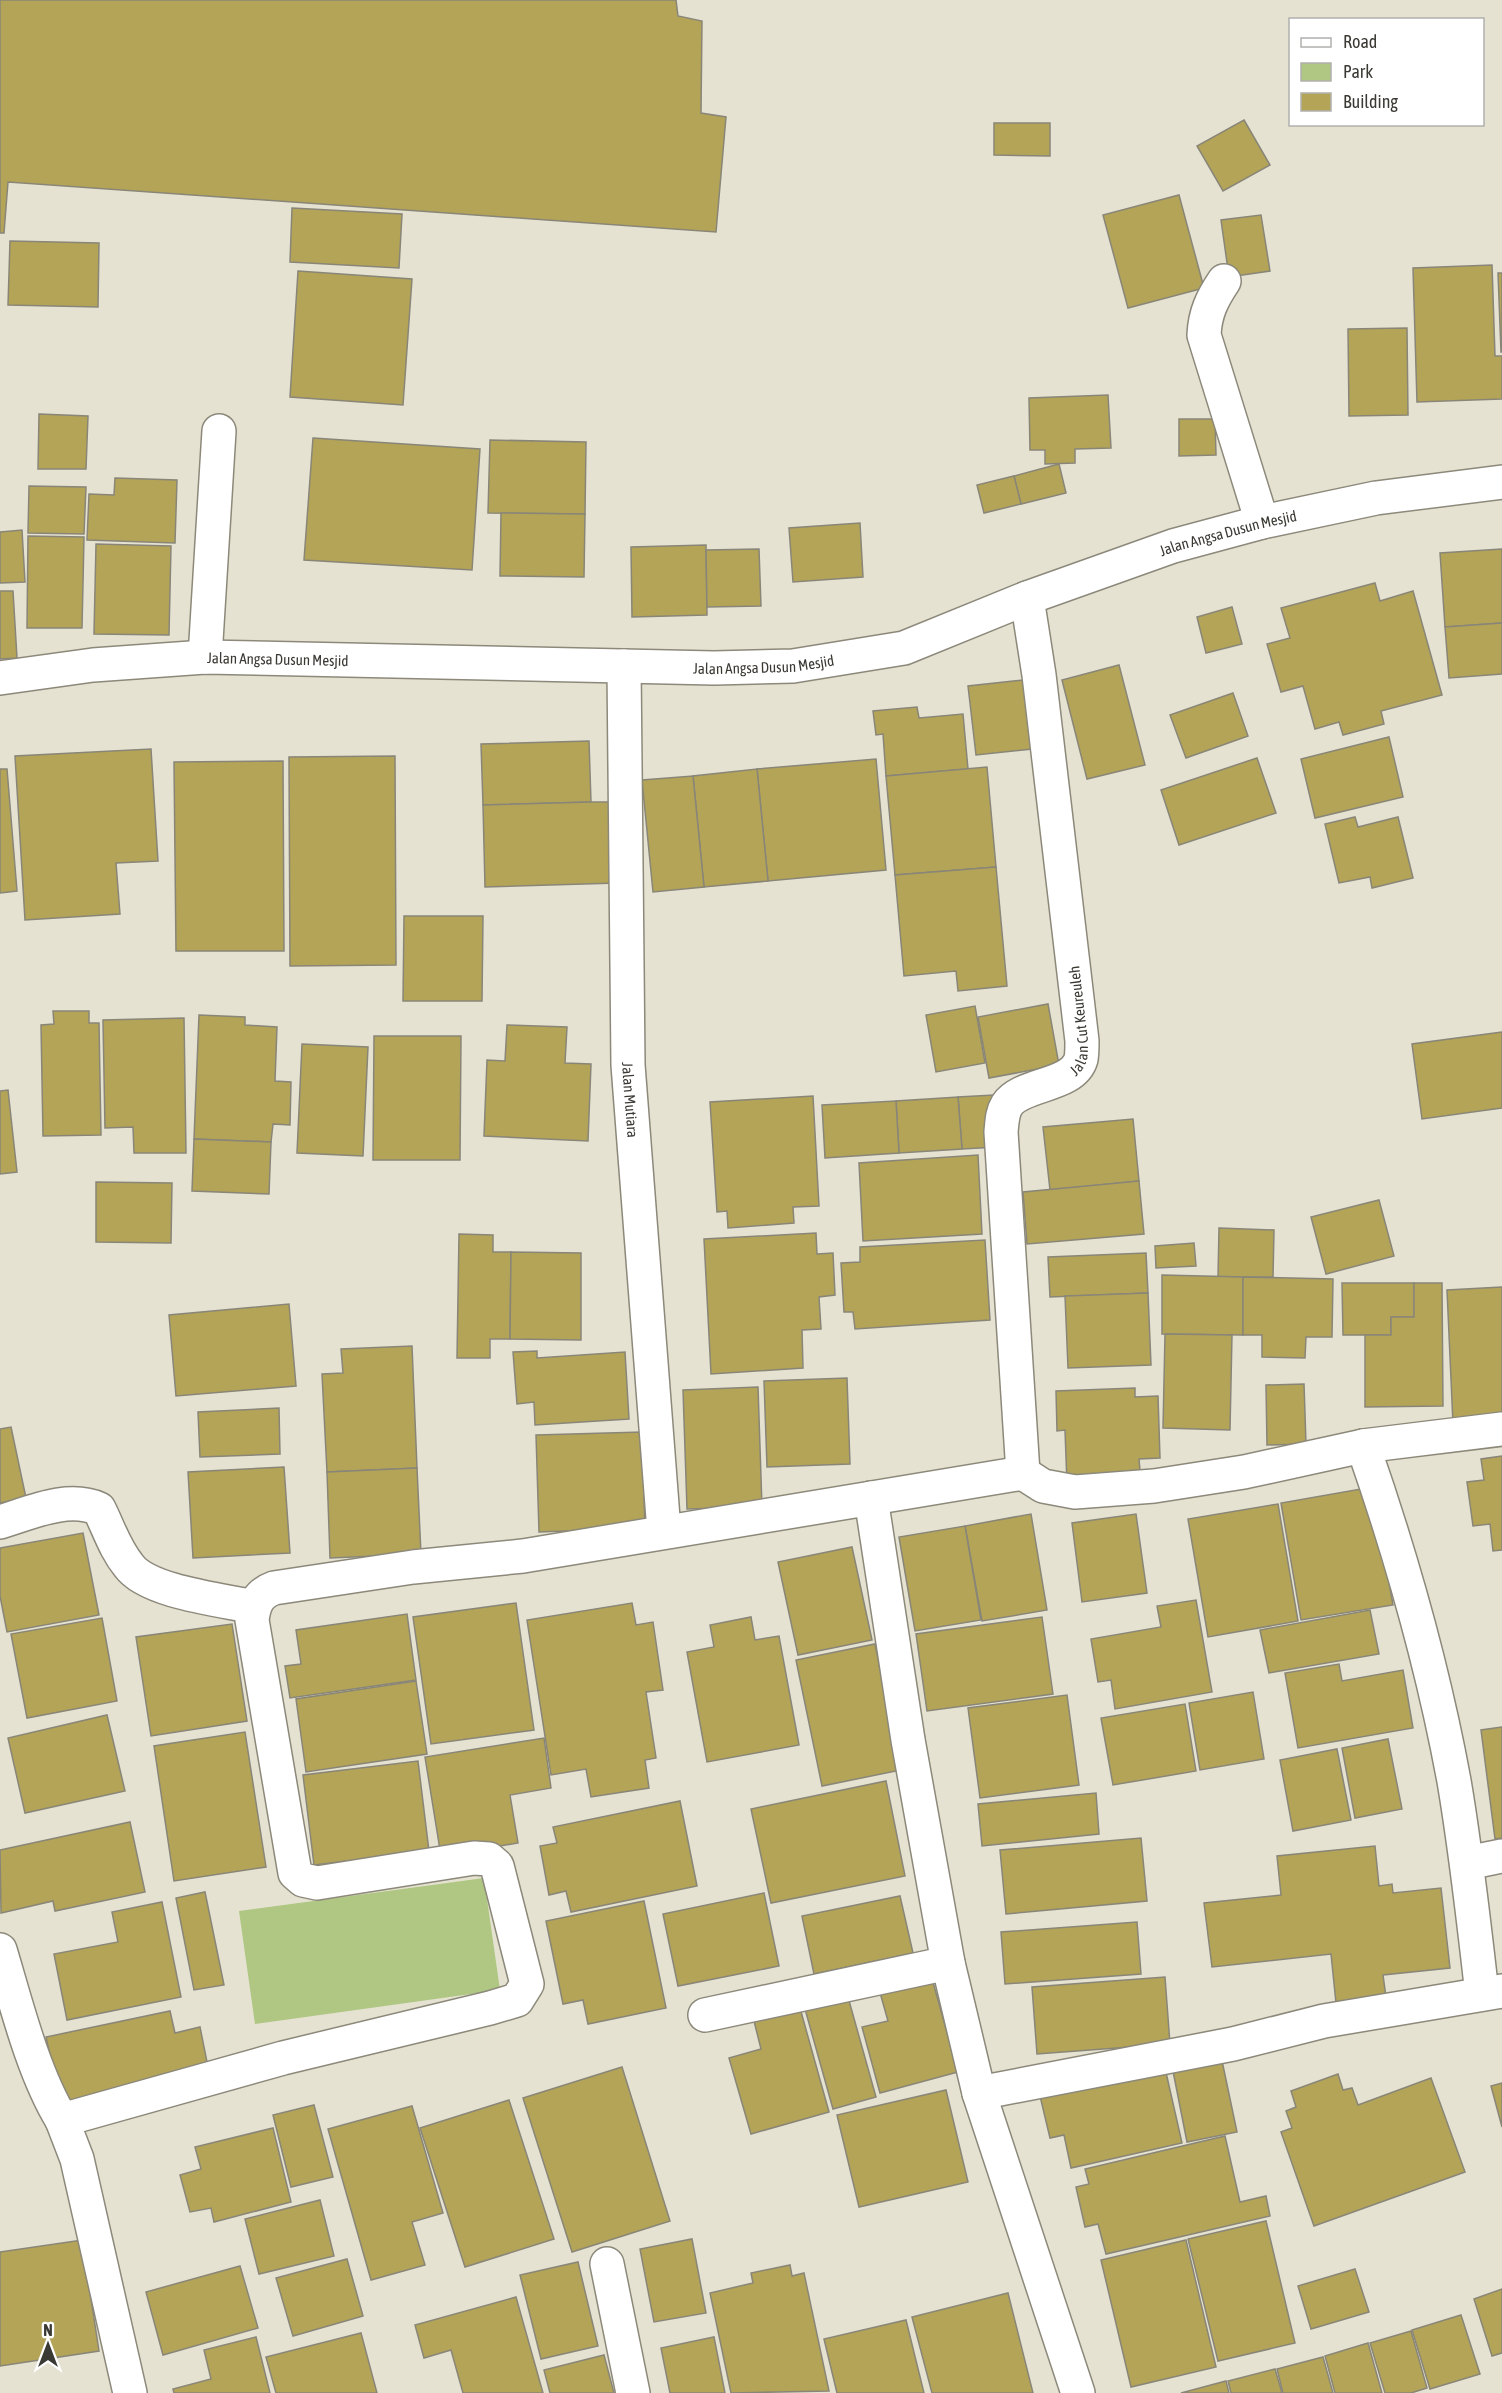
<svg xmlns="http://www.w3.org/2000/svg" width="1502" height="2393" viewBox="0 0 1502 2393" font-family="'Asap Condensed',sans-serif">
	<rect width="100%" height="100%" fill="#e5e2d2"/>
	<polygon fill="#afc782" points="484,1878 500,1990 255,2024 239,1911"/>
	<g fill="#b4a457" stroke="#898678" stroke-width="1.5">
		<polygon points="0,0 676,0 678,16 702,21 701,113 726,117 716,232 8,182 4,233 0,233"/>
		<polygon points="1244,120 1270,165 1223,191 1197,146"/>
		<polygon points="994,123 1050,123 1050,156 994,155"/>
		<polygon points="1179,195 1204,288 1128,308 1103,215"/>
		<polygon points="292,208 402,214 399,268 290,262"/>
		<polygon points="1261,215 1270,271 1229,277 1221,220"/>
		<polygon points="10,241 99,243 98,307 8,305"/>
		<polygon points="1492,265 1495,356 1502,356 1502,399 1417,402 1413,268"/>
		<polygon points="298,271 412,279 403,405 290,397"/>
		<polygon points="1498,273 1502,273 1502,352 1501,352"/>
		<polygon points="1407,328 1408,415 1349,416 1348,329"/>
		<polygon points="1108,395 1111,448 1075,449 1075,463 1045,464 1045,450 1030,450 1029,398"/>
		<polygon points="39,414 88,416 86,469 38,469"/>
		<polygon points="1179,419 1215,419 1216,455 1179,456"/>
		<polygon points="313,438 480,449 472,570 304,560"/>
		<polygon points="490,440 586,442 585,514 488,513"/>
		<polygon points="1059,464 1066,493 1021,504 1014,476"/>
		<polygon points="1014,476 1021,504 984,513 977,485"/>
		<polygon points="115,478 177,480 175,543 87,540 89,494 114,495"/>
		<polygon points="29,486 86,487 84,534 28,533"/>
		<polygon points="501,513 585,514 584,577 500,576"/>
		<polygon points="860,523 863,577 793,582 789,528"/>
		<polygon points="22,530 25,582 0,583 0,532"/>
		<polygon points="28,536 84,537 82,628 27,628"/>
		<polygon points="96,544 171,546 169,635 94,634"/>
		<polygon points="706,545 707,615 632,617 631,547"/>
		<polygon points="759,549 761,606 707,607 706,550"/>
		<polygon points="1502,549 1502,623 1445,627 1440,553"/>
		<polygon points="1375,583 1380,601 1413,591 1442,695 1381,711 1384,724 1343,735 1339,722 1315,729 1303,686 1281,692 1267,644 1290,638 1281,608"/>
		<polygon points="0,591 13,591 17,658 0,659"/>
		<polygon points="1232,607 1242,644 1206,653 1197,617"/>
		<polygon points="1502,623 1502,674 1449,678 1445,627"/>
		<polygon points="1119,665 1145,765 1087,779 1062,680"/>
		<polygon points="1023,680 1032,749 976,755 968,686"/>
		<polygon points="1233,693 1248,736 1186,758 1170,715"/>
		<polygon points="917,707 919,718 963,714 968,769 886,776 883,734 876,735 873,711"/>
		<polygon points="1389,737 1403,797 1315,818 1301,759"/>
		<polygon points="589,741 591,802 483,805 481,744"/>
		<polygon points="151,749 158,861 116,863 120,914 25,920 15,756"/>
		<polygon points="395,756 396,965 290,966 289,757"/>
		<polygon points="1257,758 1276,813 1179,845 1161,790"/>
		<polygon points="876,759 886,870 768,881 757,769"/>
		<polygon points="283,761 284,951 176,951 174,762"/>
		<polygon points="987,767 996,867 895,875 886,776"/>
		<polygon points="0,769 7,769 17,891 0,893"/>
		<polygon points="757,769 768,881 704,887 693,776"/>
		<polygon points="693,776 704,887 653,892 642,780"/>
		<polygon points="591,802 615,802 617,883 485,887 483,805"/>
		<polygon points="1355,817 1358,827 1398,817 1413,878 1372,888 1370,877 1339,883 1325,824"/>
		<polygon points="996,867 1007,986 958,991 956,971 904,976 895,875"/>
		<polygon points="404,916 483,916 482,1001 403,1001"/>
		<polygon points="1048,1004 1059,1065 989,1078 978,1017"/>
		<polygon points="975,1006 985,1063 936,1072 926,1015"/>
		<polygon points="53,1011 89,1011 89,1023 99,1023 101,1135 43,1136 41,1025 54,1024"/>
		<polygon points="199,1015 245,1017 245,1025 277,1027 275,1081 291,1082 290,1125 273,1124 271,1142 194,1139"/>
		<polygon points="184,1018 186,1153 134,1153 133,1127 105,1128 103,1020"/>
		<polygon points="507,1025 567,1027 565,1063 591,1064 588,1141 484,1136 487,1060 505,1061"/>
		<polygon points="1502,1032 1502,1108 1422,1119 1412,1044"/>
		<polygon points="374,1036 461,1036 460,1160 373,1160"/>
		<polygon points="302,1044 368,1047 363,1156 297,1153"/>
		<polygon points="8,1090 17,1172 0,1174 0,1091"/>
		<polygon points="994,1095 997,1147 962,1149 958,1097"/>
		<polygon points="813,1096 819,1206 793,1207 794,1223 728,1228 727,1211 717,1212 710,1102"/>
		<polygon points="958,1097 962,1149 899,1153 896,1101"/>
		<polygon points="896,1101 899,1153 825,1158 822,1105"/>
		<polygon points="1133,1119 1139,1181 1050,1190 1043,1127"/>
		<polygon points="194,1139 271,1142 269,1194 192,1191"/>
		<polygon points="978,1155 982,1234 863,1241 859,1163"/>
		<polygon points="1139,1181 1144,1234 1027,1244 1023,1192"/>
		<polygon points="96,1182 172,1183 171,1243 96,1242"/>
		<polygon points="1379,1200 1394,1256 1326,1274 1311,1217"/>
		<polygon points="1219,1228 1274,1230 1273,1277 1218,1277"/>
		<polygon points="816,1233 817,1254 833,1253 835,1295 819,1297 821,1329 802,1330 803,1368 711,1374 704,1239"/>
		<polygon points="459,1234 493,1235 493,1252 511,1252 510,1339 490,1339 490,1358 457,1358"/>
		<polygon points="985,1240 990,1320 855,1329 853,1312 844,1312 841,1263 860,1262 860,1247"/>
		<polygon points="1194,1243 1196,1266 1156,1268 1155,1246"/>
		<polygon points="511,1252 581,1253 581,1340 510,1339"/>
		<polygon points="1146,1253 1148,1293 1050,1297 1048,1257"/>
		<polygon points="1162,1275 1243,1277 1243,1335 1162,1334"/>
		<polygon points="1243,1277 1333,1279 1332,1337 1306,1337 1305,1358 1262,1357 1262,1335 1243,1335"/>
		<polygon points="1342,1283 1414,1283 1414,1317 1391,1317 1391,1335 1343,1335"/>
		<polygon points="1414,1283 1442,1283 1443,1406 1365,1407 1365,1335 1391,1335 1391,1317 1414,1317"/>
		<polygon points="1502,1287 1502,1421 1453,1424 1447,1290"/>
		<polygon points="1148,1293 1151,1365 1068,1368 1065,1296"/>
		<polygon points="289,1304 296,1386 176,1396 169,1315"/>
		<polygon points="1165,1334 1232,1335 1230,1430 1163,1428"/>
		<polygon points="412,1346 417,1468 327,1472 322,1374 343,1373 341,1349"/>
		<polygon points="537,1351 537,1358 625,1352 629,1419 535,1425 534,1402 517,1404 513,1352"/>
		<polygon points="847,1378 850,1464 767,1467 764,1381"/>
		<polygon points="1304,1384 1306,1444 1267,1445 1266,1385"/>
		<polygon points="758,1387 762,1507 687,1509 683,1390"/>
		<polygon points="1135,1388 1135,1397 1158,1396 1160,1458 1139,1459 1141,1482 1067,1484 1065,1430 1057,1431 1056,1391"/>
		<polygon points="279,1408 280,1454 200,1457 198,1412"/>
		<polygon points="11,1427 26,1498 0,1503 0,1429"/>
		<polygon points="642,1432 645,1528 539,1532 536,1435"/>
		<polygon points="1502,1456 1502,1550 1493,1551 1490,1524 1473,1526 1467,1482 1484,1480 1481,1459"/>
		<polygon points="284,1467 290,1553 193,1558 188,1472"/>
		<polygon points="417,1468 421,1554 330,1558 327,1472"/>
		<polygon points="1372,1487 1393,1605 1301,1620 1281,1503"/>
		<polygon points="1278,1504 1298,1621 1208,1637 1188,1519"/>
		<polygon points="1031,1514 1047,1610 982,1621 965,1526"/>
		<polygon points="1136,1514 1147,1593 1082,1602 1072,1523"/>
		<polygon points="965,1526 981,1620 915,1631 899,1537"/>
		<polygon points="83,1533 99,1615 7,1632 0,1596 0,1548"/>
		<polygon points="852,1547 872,1640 798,1655 778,1562"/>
		<polygon points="1196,1600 1212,1692 1115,1709 1111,1680 1098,1682 1091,1639 1161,1627 1157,1606"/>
		<polygon points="516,1603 534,1730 431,1744 413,1617"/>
		<polygon points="632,1603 636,1625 653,1622 663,1690 646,1692 656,1758 645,1760 649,1788 591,1797 586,1769 551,1775 527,1620"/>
		<polygon points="1370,1610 1379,1654 1269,1673 1260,1630"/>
		<polygon points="407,1614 416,1680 290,1698 285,1666 301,1664 296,1630"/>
		<polygon points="751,1617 755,1640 779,1636 799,1745 707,1762 687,1652 714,1647 710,1625"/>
		<polygon points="1042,1617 1053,1694 927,1711 916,1634"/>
		<polygon points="102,1618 117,1701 27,1718 11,1634"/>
		<polygon points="232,1624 247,1721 151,1736 136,1637"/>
		<polygon points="875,1644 901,1770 822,1786 796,1660"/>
		<polygon points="1339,1664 1342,1681 1403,1670 1413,1728 1298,1748 1285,1673"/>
		<polygon points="416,1681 427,1754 306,1772 296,1699"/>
		<polygon points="1253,1692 1264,1759 1200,1770 1189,1703"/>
		<polygon points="1067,1695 1079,1785 980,1798 968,1708"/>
		<polygon points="1185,1704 1196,1771 1113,1785 1101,1718"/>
		<polygon points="107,1715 125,1791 25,1813 8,1738"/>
		<polygon points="1502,1727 1502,1838 1495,1839 1481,1730"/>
		<polygon points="245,1732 266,1867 174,1881 154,1746"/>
		<polygon points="544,1738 551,1788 510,1795 518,1843 441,1856 425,1757"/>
		<polygon points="1388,1739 1402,1809 1355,1818 1342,1748"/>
		<polygon points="1337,1749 1351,1820 1293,1831 1280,1760"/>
		<polygon points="418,1761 429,1851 314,1865 303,1775"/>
		<polygon points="886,1781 905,1876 771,1903 751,1809"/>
		<polygon points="1096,1793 1099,1834 982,1846 978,1804"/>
		<polygon points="680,1801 697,1886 571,1912 566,1891 549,1895 540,1846 557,1843 553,1827"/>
		<polygon points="130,1822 145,1892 55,1911 53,1901 1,1913 0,1850"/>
		<polygon points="1141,1838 1147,1901 1006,1914 1000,1850"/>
		<polygon points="1375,1846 1379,1886 1392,1884 1393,1893 1441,1888 1450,1968 1383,1975 1386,1997 1336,2003 1331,1954 1212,1967 1204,1903 1281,1895 1277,1856"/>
		<polygon points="205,1892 224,1985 194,1990 176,1898"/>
		<polygon points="764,1893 779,1966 678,1986 663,1914"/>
		<polygon points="900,1896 913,1953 814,1974 802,1916"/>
		<polygon points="644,1901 666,2008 588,2024 583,2000 563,2004 546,1921"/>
		<polygon points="162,1902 181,1997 67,2020 54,1954 118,1942 112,1912"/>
		<polygon points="1137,1922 1141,1974 1005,1984 1001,1932"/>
		<polygon points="931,1975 958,2072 880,2093 862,2027 888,2021 879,1989"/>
		<polygon points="1165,1977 1170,2044 1037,2054 1032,1987"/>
		<polygon points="848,1997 876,2097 833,2109 805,2009"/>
		<polygon points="800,2008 829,2112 751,2134 729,2058 761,2049 754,2021"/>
		<polygon points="170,2011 175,2033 200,2027 209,2072 61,2104 46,2037"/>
		<polygon points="1221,2056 1237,2132 1187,2142 1172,2066"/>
		<polygon points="622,2067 670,2221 572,2252 523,2098"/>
		<polygon points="1165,2068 1182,2143 1071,2168 1064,2135 1050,2138 1040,2096"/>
		<polygon points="1338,2074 1343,2090 1352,2088 1358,2105 1431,2078 1465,2172 1314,2226 1281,2132 1292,2128 1286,2111 1296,2107 1291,2091"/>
		<polygon points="1502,2083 1502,2127 1491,2086"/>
		<polygon points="946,2090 968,2182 859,2207 837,2115"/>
		<polygon points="509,2100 554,2239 465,2267 420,2128"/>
		<polygon points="314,2105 333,2177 291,2187 273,2115"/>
		<polygon points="412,2106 443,2213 412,2222 425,2265 371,2280 328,2129"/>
		<polygon points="273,2128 291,2202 214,2222 211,2208 190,2212 180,2175 201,2169 195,2147"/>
		<polygon points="1225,2136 1240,2202 1266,2196 1270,2216 1106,2254 1098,2224 1085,2227 1076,2187 1089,2184 1085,2169"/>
		<polygon points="320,2200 334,2256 259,2274 245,2219"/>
		<polygon points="1266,2221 1295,2343 1218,2361 1188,2239"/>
		<polygon points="692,2239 706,2313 654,2322 640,2249"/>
		<polygon points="82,2240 99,2351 0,2366 0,2252"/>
		<polygon points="1186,2240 1216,2367 1131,2387 1101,2260"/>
		<polygon points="347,2259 363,2316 293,2336 276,2278"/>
		<polygon points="578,2262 598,2346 541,2359 520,2275"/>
		<polygon points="790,2265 792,2276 804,2273 829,2391 731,2393 710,2293 753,2283 751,2273"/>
		<polygon points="240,2266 258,2328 163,2355 146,2292"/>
		<polygon points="1355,2269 1369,2312 1311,2329 1298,2286"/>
		<polygon points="1502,2289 1502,2353 1492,2356 1474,2299"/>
		<polygon points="1008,2293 1033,2393 932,2393 912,2317"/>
		<polygon points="516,2297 543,2393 463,2393 451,2350 424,2358 415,2325"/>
		<polygon points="1461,2315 1480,2374 1430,2389 1412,2330"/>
		<polygon points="906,2320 924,2393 837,2393 824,2339"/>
		<polygon points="1411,2331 1427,2388 1411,2393 1385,2393 1370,2343"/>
		<polygon points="361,2333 377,2393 276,2393 266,2357"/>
		<polygon points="256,2337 270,2393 174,2393 173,2389 211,2379 204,2350"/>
		<polygon points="714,2337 725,2393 670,2393 661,2348"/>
		<polygon points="1368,2343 1382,2393 1335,2393 1325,2356"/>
		<polygon points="604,2355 614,2393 550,2393 544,2370"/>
		<polygon points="1323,2357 1333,2393 1283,2393 1277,2369"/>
		<polygon points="1275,2369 1282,2393 1231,2393 1228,2381"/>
		<polygon points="1226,2381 1229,2393 1181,2393"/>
	</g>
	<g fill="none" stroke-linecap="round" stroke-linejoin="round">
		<defs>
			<g id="minor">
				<path d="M1224 281C1212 299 1205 313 1204 335L1262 522"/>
				<polyline points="205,657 219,431"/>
				<path id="s1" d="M624 666 628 1065 664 1531"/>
				<path id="s2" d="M0 678 93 665 205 657 714 668 793 666 904 648 1027 598 1173 546 1262 522 1376 498 1502 482"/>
				<path d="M1363 1446C1401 1555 1433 1667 1454 1781 1466 1851 1474 1923 1482 1994"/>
				<path id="s3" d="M1023 1473 1001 1132C1002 1122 1002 1113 1007 1105 1021 1083 1073 1087 1081 1059 1082 1054 1082 1047 1082 1041L1039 675 1027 598"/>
				<polyline points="871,1498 908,1740 948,1963 979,2093 1078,2393"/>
				<path d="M0 1522C30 1513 68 1495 99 1509 109 1529 115 1549 129 1566 148 1592 222 1600 254 1607"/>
				<polyline points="1467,1863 1502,1856"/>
				<path d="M0 1950C16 2003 33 2073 62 2120"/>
				<polyline points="705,2015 948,1963"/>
				<polyline points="979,2093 1233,2044 1324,2021 1502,1991"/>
				<polyline points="607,2264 633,2393"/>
				<path d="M130 2393 77 2159 62 2120 283 2058 490 2008 517 2000 527 1984 497 1866 489 1859 474 1858 317 1883 303 1880 295 1873 252 1620C254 1604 258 1594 274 1588L413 1567 523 1556 1023 1473 1043 1486 1075 1492 1154 1486 1244 1472 1363 1446 1502 1429"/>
			</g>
		</defs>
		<use href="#minor" stroke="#8c897b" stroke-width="36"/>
		<use href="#minor" stroke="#fff" stroke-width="33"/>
	</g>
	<g text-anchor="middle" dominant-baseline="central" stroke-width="6" stroke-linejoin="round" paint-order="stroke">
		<g font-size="15" fill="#3a3933" stroke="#fff">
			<text stroke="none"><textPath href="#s2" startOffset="1251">Jalan Angsa Dusun Mesjid</textPath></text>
			<text stroke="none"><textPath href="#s2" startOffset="279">Jalan Angsa Dusun Mesjid</textPath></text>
			<text stroke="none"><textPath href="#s2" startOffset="765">Jalan Angsa Dusun Mesjid</textPath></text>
			<text stroke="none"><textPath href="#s3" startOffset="498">Jalan Cut Keureuleh</textPath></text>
			<text stroke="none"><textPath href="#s1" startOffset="434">Jalan Mutiara</textPath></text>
		</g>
	</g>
	<rect x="1289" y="18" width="195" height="108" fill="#ffffff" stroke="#b0b0ad" stroke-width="1.5"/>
	<rect x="1301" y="38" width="30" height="9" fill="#ffffff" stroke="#b0b0ad" stroke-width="1.5"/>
	<text x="1343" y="48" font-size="18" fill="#3a3933">Road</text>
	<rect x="1301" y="63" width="30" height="18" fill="#afc782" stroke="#b0b0ad" stroke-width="1.5"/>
	<text x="1343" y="78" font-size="18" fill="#3a3933">Park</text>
	<rect x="1301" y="93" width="30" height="18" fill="#b4a457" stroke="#b0b0ad" stroke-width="1.5"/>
	<text x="1343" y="108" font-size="18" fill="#3a3933">Building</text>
	<g transform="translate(48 2345)" stroke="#ffffff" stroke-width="4.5" paint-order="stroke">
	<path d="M0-4.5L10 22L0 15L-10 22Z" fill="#3a3933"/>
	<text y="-9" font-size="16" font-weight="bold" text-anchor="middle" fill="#3a3933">N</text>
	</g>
</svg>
